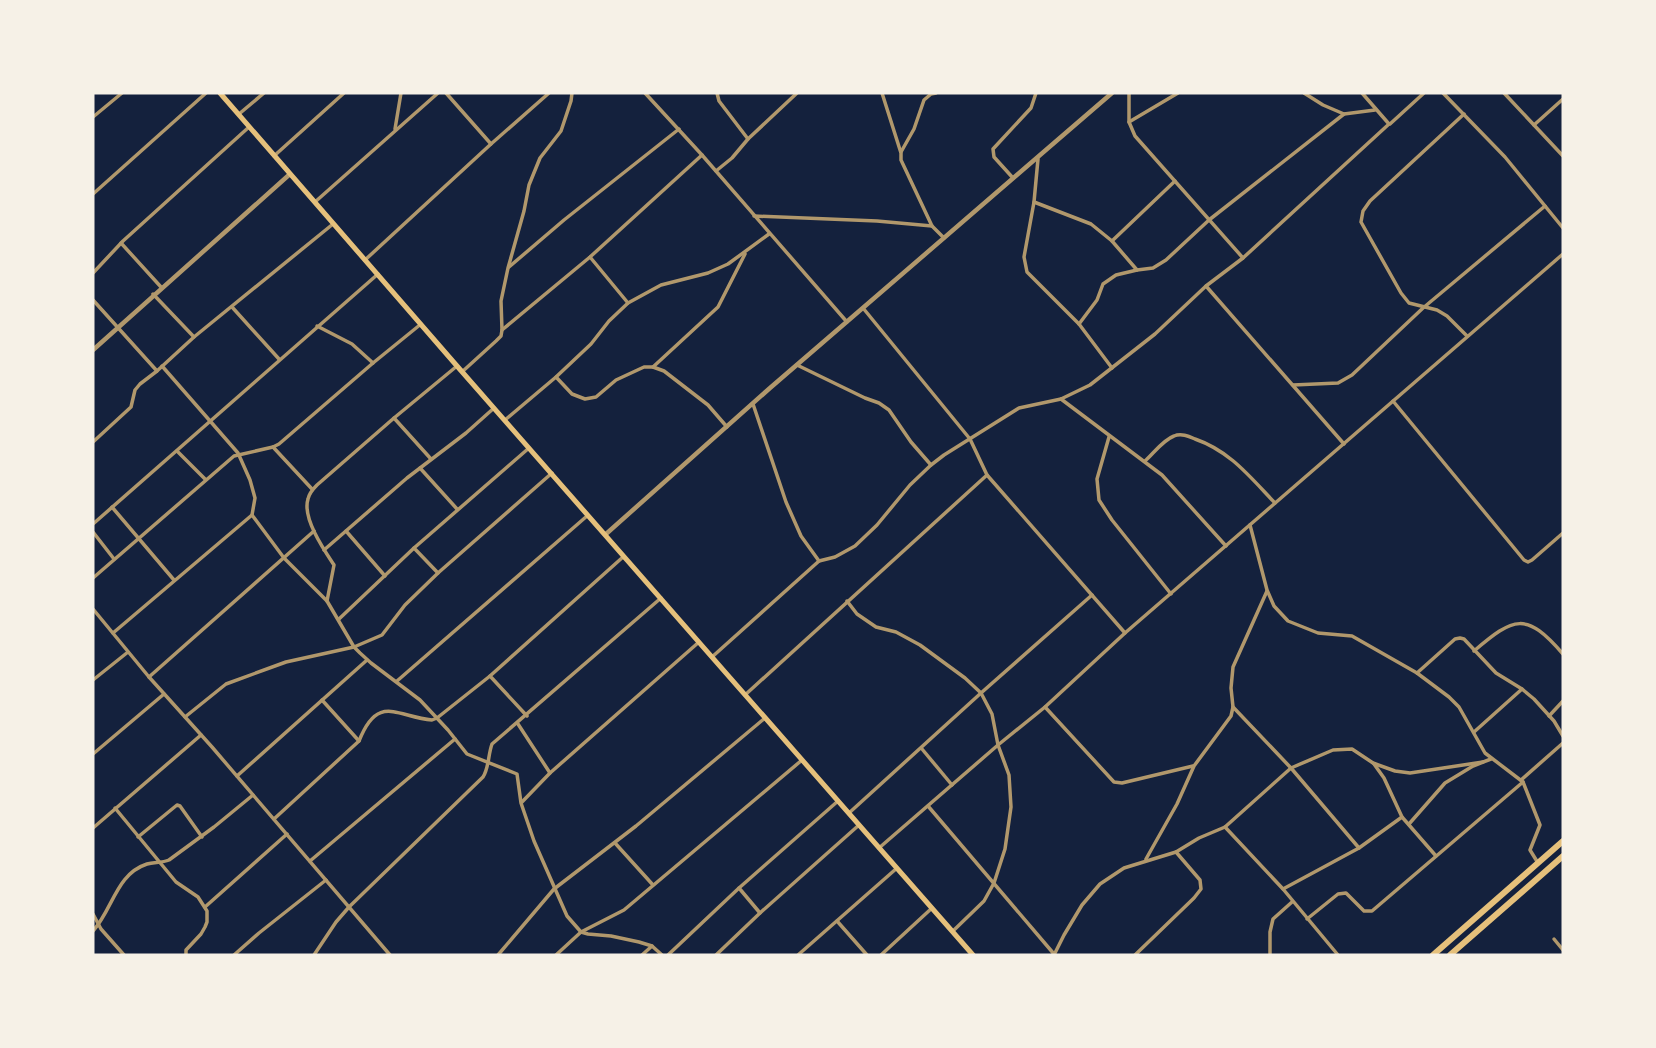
<svg xmlns="http://www.w3.org/2000/svg" width="1656" height="1048" viewBox="0 0 1656 1048" font-family="Lato,sans-serif">
	<rect width="100%" height="100%" fill="#14213d"/>
	<g fill="none" stroke-linecap="round" stroke-linejoin="round">
		<g stroke="#b1986c" stroke-width="3.5">
			<polyline points="446,93 491,144"/>
			<polyline points="645,93 702,155 847,322"/>
			<polyline points="717,93 719,101 748,139"/>
			<polyline points="882,93 901,153 901,160 932,226 944,238"/>
			<polyline points="1129,93 1129,122 1135,136 1243,258"/>
			<polyline points="1304,93 1323,105 1344,114 1375,110"/>
			<polyline points="1443,93 1505,157 1563,228"/>
			<polyline points="1504,93 1563,156"/>
			<polyline points="239,114 264,93"/>
			<polyline points="1464,114 1370,201 1363,211 1361,222 1401,293 1409,303 1437,310 1447,316 1467,336"/>
			<polyline points="93,117 122,93"/>
			<polyline points="1129,122 1178,93"/>
			<polyline points="1390,124 1424,93"/>
			<polyline points="1534,125 1563,99"/>
			<polyline points="395,129 401,93"/>
			<polyline points="901,152 914,129 924,100 931,94 936,93"/>
			<polyline points="274,156 344,93"/>
			<polyline points="1038,159 1034,202 1024,257 1027,272 1079,324 1112,368"/>
			<polyline points="716,171 732,158 748,139 797,93"/>
			<polyline points="1013,178 994,157 993,149 1031,108 1036,93"/>
			<polyline points="93,194 206,93"/>
			<polyline points="315,202 438,93"/>
			<polyline points="1034,202 1091,224 1112,241 1137,270"/>
			<polyline points="754,216 877,221 932,226"/>
			<polyline points="1112,241 1175,181"/>
			<polyline points="121,243 161,287"/>
			<polyline points="590,257 628,303"/>
			<polyline points="365,260 491,144 549,93"/>
			<polyline points="509,267 564,220 679,129"/>
			<polyline points="93,273 123,241 249,127"/>
			<polyline points="1206,286 1344,444"/>
			<polyline points="153,294 194,337 333,224"/>
			<polyline points="93,300 157,371"/>
			<polyline points="232,307 279,359"/>
			<polyline points="863,308 970,439 987,475 1125,633"/>
			<polyline points="1079,324 1097,300 1103,284 1116,275 1137,270 1153,268 1166,260 1209,220 1344,114"/>
			<polyline points="317,326 352,344 373,363"/>
			<polyline points="502,330 501,301 508,268 524,211 529,185 540,158 561,131 571,101 572,93"/>
			<polyline points="797,365 865,398 879,403 889,410 911,442 931,465"/>
			<polyline points="162,366 238,453 250,480 255,498 252,515 284,558 327,601 354,647 360,653 371,663 420,700 448,730 467,754 517,774 521,803 534,841 567,916 581,932 588,934 611,936 639,942 652,946 662,955"/>
			<polyline points="653,367 718,307 745,254"/>
			<polyline points="463,371 496,341 501,336 502,330 590,257 702,155"/>
			<polyline points="556,377 572,394 585,399 596,397 616,380 644,367 653,367 664,371 708,405 727,427"/>
			<polyline points="1293,385 1338,383 1352,375 1423,308 1545,206"/>
			<polyline points="1061,399 1162,475 1226,546"/>
			<polyline points="1393,401 1524,560 1528,562 1532,560 1563,533"/>
			<polyline points="753,404 786,502 801,536 819,561"/>
			<polyline points="394,418 431,459"/>
			<polyline points="505,420 556,377 591,344 609,321 628,303 661,285 708,273 728,264 769,234"/>
			<polyline points="1109,437 1097,479 1099,500 1112,520 1171,594"/>
			<polyline points="93,442 131,407 135,390 140,384 157,371 194,337"/>
			<polyline points="273,447 312,489"/>
			<polyline points="177,451 205,479"/>
			<path d="M1145 461C1154 453 1163 440 1174 436 1181 433 1188 436 1195 439 1230 451 1250 477 1275 503"/>
			<polyline points="420,468 457,509"/>
			<polyline points="112,507 174,580"/>
			<polyline points="93,524 378,274"/>
			<polyline points="1250,525 1267,590 1274,606 1288,621 1318,633 1352,636 1417,673 1449,697 1459,707 1485,753 1523,782 1540,825 1530,850 1538,863"/>
			<polyline points="346,531 385,576"/>
			<polyline points="93,532 114,559"/>
			<polyline points="324,550 407,478 466,433 494,408"/>
			<polyline points="438,573 414,548 529,448"/>
			<polyline points="93,578 234,456 273,447 279,444 373,363 421,324"/>
			<path d="M327 601 334 565C324 550 302 518 308 499 309 494 313 489 317 485L394 418 457 366"/>
			<polyline points="847,601 857,614 876,627 896,632 920,645 965,678 981,693 992,714 998,745 1009,775 1011,807 1005,849 994,883 984,901 953,931"/>
			<polyline points="93,609 149,677 212,747 390,955"/>
			<polyline points="339,619 414,548"/>
			<polyline points="113,633 252,515"/>
			<path d="M1474 651C1514 617 1526 611 1563 654"/>
			<polyline points="712,657 819,561 835,557 855,546 877,525 910,485 931,465 944,455 1019,408 1061,399 1090,385 1155,334 1206,286 1243,258 1389,124 1362,93"/>
			<polyline points="1417,673 1455,639 1460,638 1464,639 1496,673 1522,689 1534,699 1554,721 1563,736"/>
			<polyline points="149,677 314,531"/>
			<polyline points="93,680 128,652"/>
			<polyline points="397,681 587,516"/>
			<polyline points="745,695 987,475"/>
			<polyline points="322,700 359,741"/>
			<polyline points="1045,707 1114,782 1122,783 1193,766"/>
			<polyline points="1233,707 1291,768 1359,848"/>
			<polyline points="527,716 490,676 623,557"/>
			<polyline points="1549,716 1563,701"/>
			<polyline points="185,717 226,684 286,662 354,647 382,635 405,605 438,573 552,473"/>
			<polyline points="518,724 550,773"/>
			<polyline points="1474,732 1522,689"/>
			<polyline points="922,749 952,785"/>
			<polyline points="93,754 164,694"/>
			<polyline points="1374,764 1384,778 1402,817 1436,856"/>
			<polyline points="237,776 367,660"/>
			<polyline points="1521,780 1563,743"/>
			<polyline points="522,802 550,773 699,642"/>
			<polyline points="928,806 1054,954"/>
			<polyline points="115,808 176,882 198,897 207,911 207,922 205,927 201,934 186,950 186,955"/>
			<polyline points="849,813 981,693 1092,595"/>
			<path d="M274 819 359 741C378 693 397 717 432 720L437 718 490 676"/>
			<polyline points="1409,824 1445,783 1473,766 1491,759"/>
			<polyline points="1225,827 1283,889 1338,955"/>
			<polyline points="93,828 201,735"/>
			<polyline points="138,837 177,805 180,806 202,837"/>
			<polyline points="615,843 653,885"/>
			<polyline points="879,848 998,745 1045,707 1125,633 1563,254"/>
			<polyline points="1146,859 1177,804 1194,766 1231,716 1233,707 1231,688 1233,667 1267,591"/>
			<polyline points="310,861 455,739"/>
			<polyline points="1283,889 1359,848 1402,817"/>
			<polyline points="205,907 287,834"/>
			<polyline points="760,913 739,888 838,801"/>
			<polyline points="93,914 101,929 124,955"/>
			<polyline points="1307,919 1338,894 1346,893 1364,911 1372,911 1523,782"/>
			<polyline points="837,921 867,955"/>
			<path d="M93 931C113 909 116 874 147 864 154 862 162 863 169 860L214 827 253 795"/>
			<polyline points="1554,939 1563,950"/>
			<polyline points="234,955 259,933 326,880"/>
			<path d="M314 955 336 922 349 907 483 777C489 768 488 755 492 744L661 598"/>
			<polyline points="498,955 554,889 636,826 765,718"/>
			<polyline points="556,955 581,932 624,910 802,760"/>
			<polyline points="642,955 652,946"/>
			<polyline points="668,955 739,888"/>
			<polyline points="716,955 760,913 859,825"/>
			<polyline points="798,955 897,868"/>
			<polyline points="881,955 932,908"/>
			<polyline points="1054,955 1064,935 1082,905 1100,884 1124,868 1176,852 1199,838 1225,827 1291,768 1333,750 1352,749 1373,763 1395,771 1410,773 1483,762"/>
			<polyline points="1135,955 1194,898 1201,889 1200,880 1176,852"/>
			<polyline points="1270,955 1270,932 1273,919 1292,902"/>
		</g>
		<g stroke="#b1986c" stroke-width="4.5">
			<polyline points="93,350 290,174"/>
			<polyline points="606,534 770,388 1112,93"/>
		</g>
		<polyline stroke="#e5c07b" stroke-width="5" points="220,93 457,366 973,955"/>
		<g stroke="#e5c07b" stroke-width="6">
			<polyline points="1433,955 1563,841"/>
			<polyline points="1450,955 1563,856"/>
		</g>
	</g>
	<rect width="1656" height="1048" fill="none" stroke="#f6f1e7" stroke-width="189"/>
</svg>
